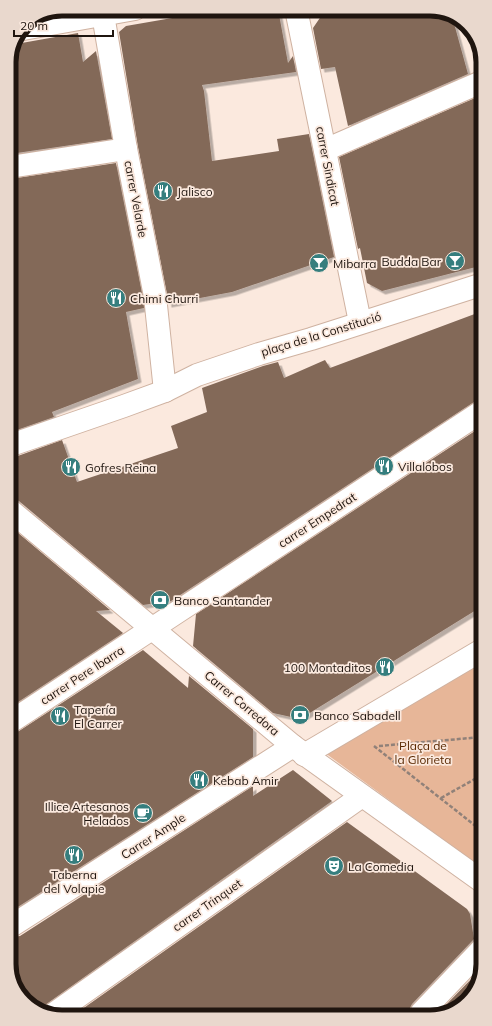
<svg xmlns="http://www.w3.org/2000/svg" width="492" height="1026" viewBox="0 0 492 1026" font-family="Mulish,sans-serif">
	<defs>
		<filter id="shadow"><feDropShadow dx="3.5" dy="3.5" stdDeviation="0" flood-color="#0004"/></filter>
	</defs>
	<rect width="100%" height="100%" fill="#fbe9de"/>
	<polygon fill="#e7b698" points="482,647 483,869 317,747"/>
	<g fill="#836959" filter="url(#shadow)">
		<polygon points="224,9 278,9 288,63 293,56 296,72 202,85 204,91 212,161 279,151 277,139 309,134 334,257 232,292 168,304 167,294 138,147 119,32 126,26"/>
		<polygon points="326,9 434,9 452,16 468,74 348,126 335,67 321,69 313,28"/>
		<polygon points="78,33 83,62 96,51 112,139 10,154 9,59 16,44"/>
		<polygon points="475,98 479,112 480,266 382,291 367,283 360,248 358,249 339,157"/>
		<polygon points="116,163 143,298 144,308 126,312 138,379 52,412 54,417 11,432 10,179"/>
		<polygon points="480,312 481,400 474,402 171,601 143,605 19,501 14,499 11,499 11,457 15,457 62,440 77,482 178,448 171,426 207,412 202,388 263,366 278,362 284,378 325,360 330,368"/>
		<polygon points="481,427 481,607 300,719 273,713 193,646 196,614"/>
		<polygon points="11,527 110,610 96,611 123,633 12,706"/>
		<polygon points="143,650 188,688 189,676 253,729 253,757 13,910 12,733 19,731"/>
		<polygon points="293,770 332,801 45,1005 41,1010 30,1006 13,984 13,937 20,936 253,786 253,796"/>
		<polygon points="347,822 467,909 470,914 474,939 412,1004 409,1010 409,1013 71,1017"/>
		<polygon points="479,971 479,976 474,994 450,1013 438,1013"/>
	</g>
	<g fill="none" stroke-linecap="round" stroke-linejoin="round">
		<defs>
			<g id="street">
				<polyline points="102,9 126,149 155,296 165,391"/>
				<polyline points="296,9 360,322"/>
				<polyline points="23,29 135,9"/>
				<polyline points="325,150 479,83"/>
				<polyline points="10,167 126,149"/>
				<polyline points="11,511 293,746 483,882"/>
				<polyline points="12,721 481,412"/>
				<polyline points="304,755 482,650"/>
				<polyline points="13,925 293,746"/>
				<polyline points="421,1013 483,948"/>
				<polyline points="52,1015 362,796"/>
			</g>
			<polyline id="secondary" points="11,445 124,406 165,391 197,375 259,354 311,339 480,285"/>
		</defs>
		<use href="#street" stroke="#cfb2a1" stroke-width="24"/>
		<use href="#secondary" stroke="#cfb2a1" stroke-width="24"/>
		<g stroke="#908179" stroke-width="2.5" stroke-dasharray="4 2" stroke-linecap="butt">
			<polyline points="374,746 482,831"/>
			<polyline points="379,746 482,737"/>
			<polyline points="441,798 482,775"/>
		</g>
		<use href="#street" stroke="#fff" stroke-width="22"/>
		<use href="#secondary" stroke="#fff" stroke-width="22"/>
	</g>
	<defs>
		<symbol id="restaurant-disc" viewBox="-11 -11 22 22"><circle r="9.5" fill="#357e7e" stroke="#fbe9de"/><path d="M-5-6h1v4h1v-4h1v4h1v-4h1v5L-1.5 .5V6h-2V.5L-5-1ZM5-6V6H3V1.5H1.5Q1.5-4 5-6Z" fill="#fff"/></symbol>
		<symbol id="bar-disc" viewBox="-11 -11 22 22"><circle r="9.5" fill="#357e7e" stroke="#fbe9de"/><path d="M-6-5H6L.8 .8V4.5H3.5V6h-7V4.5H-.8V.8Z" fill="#fff"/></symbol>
		<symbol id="bank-disc" viewBox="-11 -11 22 22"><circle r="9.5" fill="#357e7e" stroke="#fbe9de"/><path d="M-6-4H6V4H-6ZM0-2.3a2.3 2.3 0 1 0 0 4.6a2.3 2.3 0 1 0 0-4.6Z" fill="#fff"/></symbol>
		<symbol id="cafe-disc" viewBox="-11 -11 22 22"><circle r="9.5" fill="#357e7e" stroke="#fbe9de"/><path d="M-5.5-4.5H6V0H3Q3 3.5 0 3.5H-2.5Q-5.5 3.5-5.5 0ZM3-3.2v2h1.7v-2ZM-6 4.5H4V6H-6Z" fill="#fff"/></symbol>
		<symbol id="theatre-disc" viewBox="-11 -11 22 22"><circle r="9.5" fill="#357e7e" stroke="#fbe9de"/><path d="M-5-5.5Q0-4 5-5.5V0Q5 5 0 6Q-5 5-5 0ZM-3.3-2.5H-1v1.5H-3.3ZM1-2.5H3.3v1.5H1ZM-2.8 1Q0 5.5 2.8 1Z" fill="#fff"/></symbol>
	</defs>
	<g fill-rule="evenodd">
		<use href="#restaurant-disc" x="152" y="180" width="22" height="22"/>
		<use href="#bar-disc" x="444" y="250" width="22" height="22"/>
		<use href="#bar-disc" x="308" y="252" width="22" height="22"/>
		<use href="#restaurant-disc" x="105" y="287" width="22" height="22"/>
		<use href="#restaurant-disc" x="373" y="455" width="22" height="22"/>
		<use href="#restaurant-disc" x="60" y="456" width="22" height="22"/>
		<use href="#bank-disc" x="149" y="589" width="22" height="22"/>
		<use href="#restaurant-disc" x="374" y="656" width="22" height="22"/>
		<use href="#bank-disc" x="289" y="704" width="22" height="22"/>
		<use href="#restaurant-disc" x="49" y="705" width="22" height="22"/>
		<use href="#restaurant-disc" x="188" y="769" width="22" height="22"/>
		<use href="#cafe-disc" x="132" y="802" width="22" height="22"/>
		<use href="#restaurant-disc" x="63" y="844" width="22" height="22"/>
		<use href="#theatre-disc" x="323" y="855" width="22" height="22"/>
	</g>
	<g text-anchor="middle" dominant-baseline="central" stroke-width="3.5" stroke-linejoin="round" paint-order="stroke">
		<g font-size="12" fill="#1f150f" stroke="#fbe9de">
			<text transform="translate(328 166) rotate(79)">carrer Sindicat</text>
			<text transform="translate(136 199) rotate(79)">carrer Velarde</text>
			<text transform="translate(321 334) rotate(-17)">plaça de la Constitució</text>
			<text transform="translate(317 520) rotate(-33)">carrer Empedrat</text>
			<text transform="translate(82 675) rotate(-33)">carrer Pere Ibarra</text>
			<text transform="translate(242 703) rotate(40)">Carrer Corredora</text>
			<text transform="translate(153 836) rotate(-33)">Carrer Ample</text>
			<text transform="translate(207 905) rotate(-35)">carrer Trinquet</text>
		</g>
		<g font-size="12" fill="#1f150f" stroke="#fbe9de" text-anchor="start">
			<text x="177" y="191">Jalisco</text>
			<text x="441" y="261" text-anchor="end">Budda Bar</text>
			<text x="333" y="263">Mibarra</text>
			<text x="130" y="298">Chimi Churri</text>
			<text x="398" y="466">Villalobos</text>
			<text x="85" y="467">Gofres Reina</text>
			<text x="174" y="600">Banco Santander</text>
			<text x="371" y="667" text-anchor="end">100 Montaditos</text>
			<text x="74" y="709">Tapería<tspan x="74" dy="14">El Carrer</tspan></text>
			<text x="314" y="715">Banco Sabadell</text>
			<text x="213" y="780">Kebab Amir</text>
			<text x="129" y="806" text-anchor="end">Illice Artesanos<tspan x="129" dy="14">Helados</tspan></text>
			<text x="348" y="866">La Comedia</text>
			<text x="74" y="874" text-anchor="middle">Taberna<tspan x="74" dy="14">del Volapie</tspan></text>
		</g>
		<g font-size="12" fill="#592800" stroke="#fbe9de">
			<text x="423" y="745">Plaça de<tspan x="423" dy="14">la Glorieta</tspan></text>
		</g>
	</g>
	<path d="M0 0H492V1026H0ZM62 16H430A46 46 0 0 1 476 62V964A46 46 0 0 1 430 1010H62A46 46 0 0 1 16 964V62A46 46 0 0 1 62 16Z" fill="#e9d8cd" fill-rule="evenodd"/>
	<path fill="none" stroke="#1f150f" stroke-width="5" d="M62 16H430A46 46 0 0 1 476 62V964A46 46 0 0 1 430 1010H62A46 46 0 0 1 16 964V62A46 46 0 0 1 62 16Z"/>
	<path d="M14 30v6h99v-6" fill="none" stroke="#1f150f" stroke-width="2"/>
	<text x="20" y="30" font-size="12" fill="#1f150f" stroke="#fbe9de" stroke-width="3" paint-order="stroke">20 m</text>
</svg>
